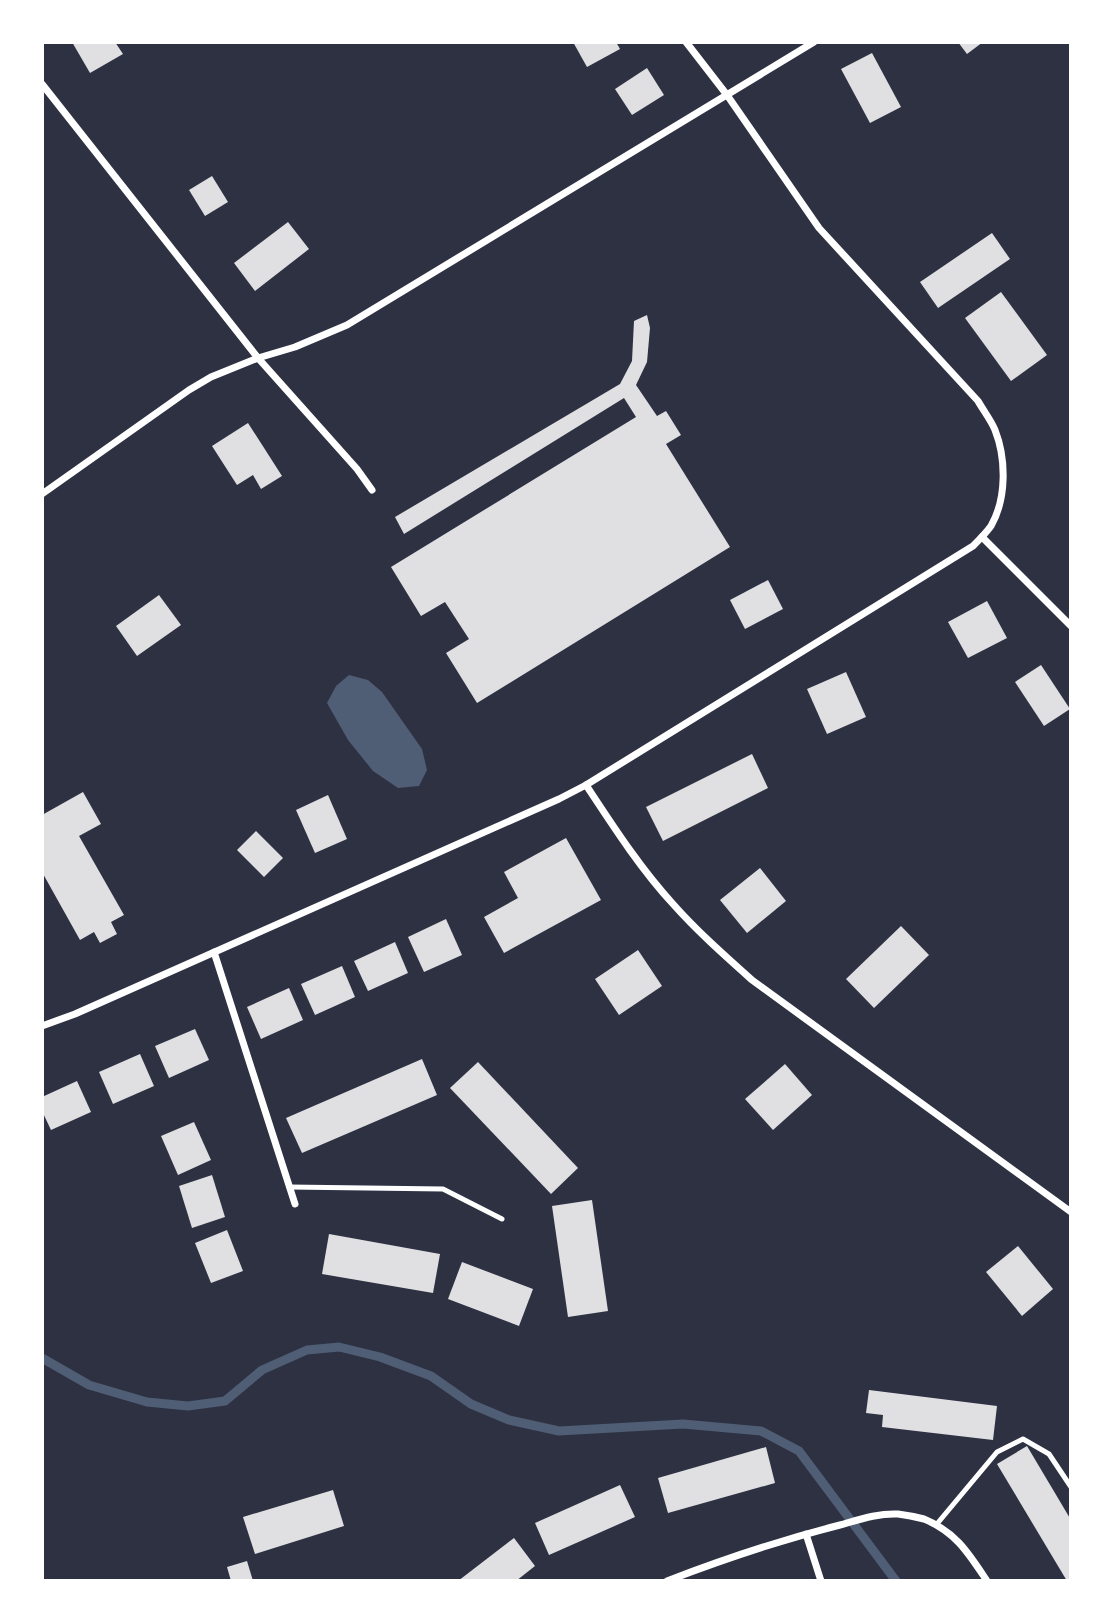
<svg xmlns="http://www.w3.org/2000/svg" width="1113" height="1623" viewBox="0 0 1113 1623" font-family="Overpass,sans-serif">
	<rect width="100%" height="100%" fill="#2d3142"/>
	<polygon fill="#4f5d75" points="349,675 368,680 382,692 422,749 427,770 419,786 398,788 373,771 348,740 327,703 336,686"/>
	<g fill="none" stroke-linecap="round" stroke-linejoin="round">
		<polyline stroke="#4f5d75" stroke-width="9" points="42,1358 89,1385 147,1402 188,1406 225,1401 262,1370 307,1350 339,1347 380,1357 431,1376 471,1404 509,1420 559,1431 683,1424 761,1431 799,1451 896,1581"/>
	</g>
	<g fill="#e0e0e3">
		<polygon points="72,42 115,42 123,54 90,73"/>
		<polygon points="573,42 616,42 620,49 587,67"/>
		<polygon points="958,42 983,42 967,54"/>
		<polygon points="872,53 901,107 870,123 841,69"/>
		<polygon points="647,68 664,95 632,115 615,89"/>
		<polygon points="212,176 228,202 205,216 189,190"/>
		<polygon points="288,222 309,249 255,291 234,263"/>
		<polygon points="992,233 1010,259 938,308 920,282"/>
		<polygon points="1001,292 1047,355 1011,381 965,318"/>
		<polygon points="647,315 650,328 647,362 636,385 657,416 666,411 681,435 666,444 730,547 477,703 446,653 469,639 445,602 421,616 391,567 636,417 624,398 404,534 395,517 620,384 632,361 634,321"/>
		<polygon points="248,423 282,476 261,489 253,475 237,485 212,446"/>
		<polygon points="768,580 783,609 745,629 730,600"/>
		<polygon points="159,595 181,625 137,656 116,626"/>
		<polygon points="987,601 1007,638 968,658 948,622"/>
		<polygon points="1041,665 1070,709 1044,726 1015,682"/>
		<polygon points="846,672 866,717 827,734 807,689"/>
		<polygon points="752,754 768,788 663,841 646,807"/>
		<polygon points="83,792 101,824 79,836 124,915 111,922 117,934 100,943 94,932 80,940 42,872 42,815"/>
		<polygon points="328,795 347,839 315,853 296,810"/>
		<polygon points="256,831 283,858 264,877 237,850"/>
		<polygon points="566,838 601,900 504,953 484,917 518,898 504,872"/>
		<polygon points="760,868 786,901 747,933 720,900"/>
		<polygon points="446,919 462,955 424,972 408,937"/>
		<polygon points="901,926 929,955 874,1008 846,979"/>
		<polygon points="395,942 408,973 368,991 354,961"/>
		<polygon points="638,950 662,986 619,1015 595,979"/>
		<polygon points="342,966 355,997 315,1015 301,984"/>
		<polygon points="289,988 303,1020 261,1039 247,1007"/>
		<polygon points="195,1029 209,1060 169,1078 155,1046"/>
		<polygon points="140,1054 154,1086 113,1104 99,1072"/>
		<polygon points="422,1059 437,1095 302,1153 286,1118"/>
		<polygon points="478,1062 578,1168 551,1194 450,1088"/>
		<polygon points="785,1064 812,1095 773,1130 745,1099"/>
		<polygon points="77,1081 91,1112 51,1130 42,1111 42,1097"/>
		<polygon points="194,1122 211,1160 178,1175 161,1136"/>
		<polygon points="212,1175 225,1217 192,1228 179,1186"/>
		<polygon points="592,1200 608,1311 568,1317 552,1206"/>
		<polygon points="227,1230 243,1271 211,1283 195,1243"/>
		<polygon points="329,1234 440,1254 433,1293 322,1274"/>
		<polygon points="1018,1246 1053,1289 1022,1316 986,1272"/>
		<polygon points="462,1262 533,1289 519,1326 448,1299"/>
		<polygon points="869,1390 997,1406 993,1440 882,1427 883,1415 866,1413"/>
		<polygon points="1027,1446 1071,1520 1071,1581 1067,1581 997,1464"/>
		<polygon points="766,1447 775,1483 668,1513 658,1478"/>
		<polygon points="620,1485 635,1517 549,1555 535,1523"/>
		<polygon points="333,1490 344,1526 255,1554 243,1517"/>
		<polygon points="514,1538 535,1566 516,1581 458,1581"/>
		<polygon points="247,1561 253,1581 231,1581 227,1567"/>
	</g>
	<g fill="none" stroke-linecap="round" stroke-linejoin="round">
		<g stroke="#fff" stroke-width="5">
			<polyline points="289,1187 443,1189 502,1219"/>
			<polyline points="936,1525 997,1452 1023,1439 1049,1454 1071,1487"/>
		</g>
		<g stroke="#fff" stroke-width="7">
			<polyline points="42,84 258,358 357,469 372,490"/>
			<polyline points="42,494 189,390 211,377 258,358 295,347 347,325 814,42"/>
			<polyline points="982,537 1071,626"/>
			<path d="M586 785C613 826 640 868 673 904 697 931 724 955 752 980L1071 1212"/>
			<polyline points="214,952 295,1204"/>
			<path d="M42 1026 75 1014 559 799 586 785 973 546C979 540 986 533 991 526 1007 498 1006 458 995 430 991 420 983 410 978 401L819 228 727 95 686 42"/>
			<polyline points="806,1534 821,1581"/>
			<path d="M667 1581C724 1559 781 1540 840 1525 858 1520 878 1513 898 1514 906 1515 916 1517 924 1519 956 1532 969 1554 987 1581"/>
		</g>
	</g>
	<rect width="1113" height="1623" fill="none" stroke="#ffffff" stroke-width="88"/>
</svg>
